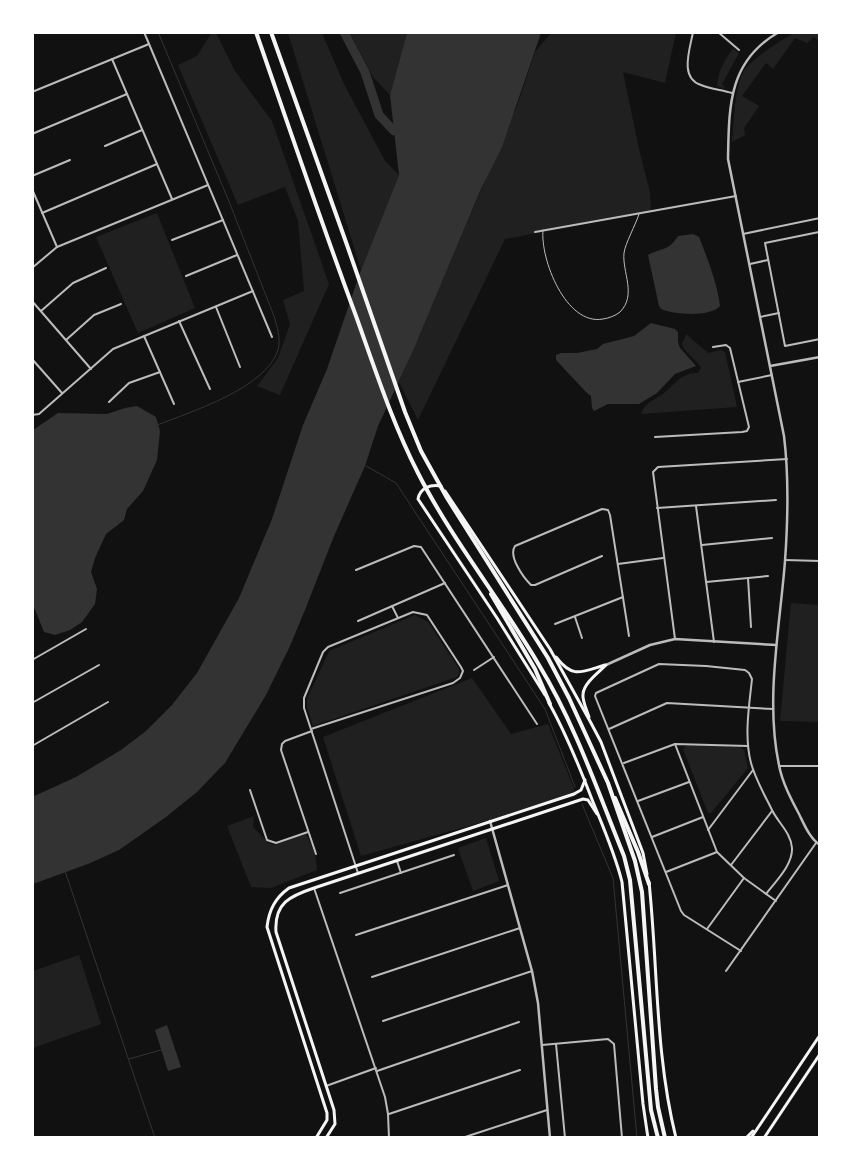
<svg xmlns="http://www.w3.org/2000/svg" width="852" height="1170" viewBox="0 0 852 1170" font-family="'Open Sans',sans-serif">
	<rect width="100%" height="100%" fill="#111"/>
	<g fill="#202020">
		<polygon points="212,32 216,33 235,71 272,121 329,284 280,395 257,386 278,358 290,324 283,300 304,291 298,221 285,187 238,205 178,65 197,56"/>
		<polygon points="288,33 322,33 344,84 385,161 399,175 361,270"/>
		<polygon points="350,33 407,33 390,95 373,77"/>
		<polygon points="551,33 676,33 665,83 623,72 639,149 650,192 651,211 505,239 418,420 399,382 517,106 535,52"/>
		<path d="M795 33H819V41L814 37 807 43 795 38 773 69 766 63 742 96 759 106 744 128 745 135 732 142C734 121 734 87 745 69 753 59 783 38 795 33Z"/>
		<path d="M733 49 739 53 722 84 726 89 717 86C718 72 724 60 733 49Z"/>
		<polygon points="157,213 195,308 138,333 96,237"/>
		<path d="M686 334 708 353 721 350 725 352 737 407 641 414C646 401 654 401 664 393 675 384 682 372 698 373L701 368C696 358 685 354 682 344Z"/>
		<polygon points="791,603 819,605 819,722 780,721"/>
		<polygon points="415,615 428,622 459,669 459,673 457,677 313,726 307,707 307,699 329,651"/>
		<polygon points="472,678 511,734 548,724 577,796 361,856 323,737"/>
		<polygon points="687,745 740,747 744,750 748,768 711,813 708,813 683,749"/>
		<polygon points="254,816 253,827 268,843 275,845 306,834 315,853 317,870 271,888 251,887 227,826"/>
		<polygon points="486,838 499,881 473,891 458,848"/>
		<polygon points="79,955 101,1024 33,1048 33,971"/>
	</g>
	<g fill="#333">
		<polygon points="407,33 541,33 502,147 481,189 412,353 378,426 365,466 334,536 305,610 290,646 266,695 225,763 197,792 166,817 119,850 88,864 33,884 32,797 76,777 121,750 146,731 172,705 197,673 239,598 272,519 303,425 327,369 361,270 399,175 390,95"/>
		<path d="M693 234 699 237C708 260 717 282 720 306 711 317 674 315 661 309L659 306 648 255C661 248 669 251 678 236Z"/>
		<polygon points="651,323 675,329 678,332 678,342 680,348 696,366 675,374 657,393 639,404 608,404 594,411 592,408 591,396 586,392 556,360 556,355 561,353 577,353 597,349 603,344 634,336"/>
		<polygon points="137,406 156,417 160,431 157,460 143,491 127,509 124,520 106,534 95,558 91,572 97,589 95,604 82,622 70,630 55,635 44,632 33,605 33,430 58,413 107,414 125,408"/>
		<polygon points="167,1025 181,1067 168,1071 155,1030"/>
	</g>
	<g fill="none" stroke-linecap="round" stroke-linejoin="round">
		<g stroke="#333" stroke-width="1">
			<path d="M157 425C191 412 266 388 278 350 281 339 277 326 274 316L228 199 158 32"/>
			<polyline points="366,466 396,483 545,709 575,787"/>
			<polyline points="582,804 613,878 637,1138"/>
			<polyline points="65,871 155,1138"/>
			<polyline points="129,1059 161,1050"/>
		</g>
		<polyline stroke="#333" stroke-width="9" points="344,32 365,72 379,115 394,131 405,130"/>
		<path stroke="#bcbcbc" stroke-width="1" d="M543 230C540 259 566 326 603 319 609 318 615 316 620 312 637 295 622 272 624 253 625 244 636 224 639 214"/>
		<g stroke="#bcbcbc" stroke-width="2">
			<polyline points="144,32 272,337"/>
			<path d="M693 32C690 49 679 78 701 85 711 89 722 90 732 93"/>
			<polyline points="718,32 739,50"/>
			<polyline points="112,59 172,199"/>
			<polyline points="32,92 149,44"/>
			<polyline points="32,134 127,94"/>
			<polyline points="105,146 142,130"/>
			<polyline points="32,176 70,160"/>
			<polyline points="32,189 57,247"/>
			<polyline points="42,213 157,164"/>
			<polyline points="535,232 736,196"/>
			<polyline points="820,233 819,232 765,243 785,346 820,339"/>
			<polyline points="743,234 820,218"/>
			<polyline points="172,240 223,220"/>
			<polyline points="750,264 768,260"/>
			<polyline points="32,268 57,247 208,185"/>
			<polyline points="186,276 237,255"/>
			<polyline points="32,301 91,369"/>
			<polyline points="216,307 240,367"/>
			<polyline points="41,311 73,283 106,268"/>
			<polyline points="760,317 779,313"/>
			<polyline points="179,321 210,389"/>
			<polyline points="144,336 174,404"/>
			<polyline points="66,340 94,315 121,304"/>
			<polyline points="32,359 62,393"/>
			<polyline points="738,382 772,375"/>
			<polyline points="109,402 129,383 160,372"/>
			<polyline points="32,415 39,414 113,349 253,291"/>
			<polyline points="655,437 742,432 747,431 749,427 730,348 726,345 713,347"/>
			<polyline points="696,506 714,642"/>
			<polyline points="657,508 776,500"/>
			<polyline points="702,545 772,538"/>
			<path d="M602 556 535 585H531C523 577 508 556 515 546L602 509 608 510 610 515 629 636"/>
			<polyline points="785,560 820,561"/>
			<polyline points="618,564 663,558"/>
			<polyline points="356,570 414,546 421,547 537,724"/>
			<polyline points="748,578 751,627"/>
			<polyline points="706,582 768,576"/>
			<polyline points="392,606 398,618"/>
			<polyline points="575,617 582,638"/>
			<polyline points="358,621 445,583"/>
			<polyline points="555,624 623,597"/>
			<polyline points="675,639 653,472 658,467 787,459"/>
			<polyline points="32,660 86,629"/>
			<polyline points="474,670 494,657"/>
			<polyline points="32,703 99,665"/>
			<polyline points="311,729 453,683 460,678 463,671 461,667 427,615 413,612 328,647 323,652 304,698 304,708 358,873"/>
			<polyline points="609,729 667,703 773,709"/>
			<polyline points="312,731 285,741 282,744 281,750 316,854"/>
			<polyline points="675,744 717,852 744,878 776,901"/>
			<polyline points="32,746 108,702"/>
			<polyline points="624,763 675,744 748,746"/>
			<polyline points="779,766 820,766"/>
			<polyline points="250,790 267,840 276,843 308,832"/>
			<polyline points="638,801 689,782"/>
			<polyline points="708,830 753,770"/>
			<polyline points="652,837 703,817"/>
			<polyline points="397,861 401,873"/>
			<polyline points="731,865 772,811"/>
			<polyline points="666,872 717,852"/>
			<polyline points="314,888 385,1097 388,1114 389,1138"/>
			<polyline points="340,893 454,855"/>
			<polyline points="707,929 744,878"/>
			<polyline points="356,935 508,885"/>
			<path d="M741 951 684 915 681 911 595 696 596 693 659 664 706 666 745 670 749 673 752 679C749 707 744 736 751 763 755 778 764 794 771 808 777 822 791 832 792 848 793 865 775 882 766 894"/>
			<polyline points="726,971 816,843"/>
			<polyline points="372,977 520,928"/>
			<polyline points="383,1021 532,971"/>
			<polyline points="556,1044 565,1138"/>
			<polyline points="542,1045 608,1039 614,1044 622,1138"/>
			<polyline points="377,1071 519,1022"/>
			<polyline points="326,1086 376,1068"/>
			<polyline points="389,1114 520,1070"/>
			<polyline points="462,1138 547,1110"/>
		</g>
		<g stroke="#bcbcbc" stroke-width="2.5">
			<path d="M779 32C728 61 729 107 728 159L784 436C789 477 788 519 785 561 780 626 765 700 779 765 782 782 791 799 799 814 804 824 810 839 820 845"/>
			<polyline points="770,366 820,357"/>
			<polyline points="606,665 650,645 675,639 776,645"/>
			<polyline points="490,821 532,971 538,1003 550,1138"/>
		</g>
		<g stroke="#f5f5f5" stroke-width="3">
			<path d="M316 1138 327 1120V1113L267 927C269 910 275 898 289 888L574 794 581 790 585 780"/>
			<path d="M326 1138 335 1124 334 1110 276 932C274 903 290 896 314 888L583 799 588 800 597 814"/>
		</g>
		<g stroke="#f5f5f5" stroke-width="3">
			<path d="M441 486C430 484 420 488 418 499L497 618 545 695"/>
			<polyline points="445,491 550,649 591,723 601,742 643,853 647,874"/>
			<path d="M556 657C573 679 581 672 605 665"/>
			<path d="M549 703C567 735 580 768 593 802 604 829 615 854 622 882L643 1104 648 1138"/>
			<path d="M589 717C587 711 582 700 583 694 584 683 598 673 606 665"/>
			<path d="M649 882C658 967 655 1054 676 1138"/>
			<polyline points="746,1138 753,1131"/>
			<polyline points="751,1138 820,1035"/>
			<polyline points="764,1138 820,1054"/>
		</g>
		<g stroke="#f5f5f5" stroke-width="4">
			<path d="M256 32C289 127 321 222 356 316 375 369 392 422 418 473 452 540 501 600 539 665 575 724 598 792 624 856L630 880 651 1110 658 1138"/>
			<polyline points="271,32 347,245 405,412 421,451 447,498 548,658 569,698 608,783 635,861 642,892 656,1089 658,1107 665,1138"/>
			<polyline points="491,594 535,669 550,704"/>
			<polyline points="615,798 638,852 649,884"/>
		</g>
	</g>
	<rect width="852" height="1170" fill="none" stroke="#ffffff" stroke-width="68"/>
</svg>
